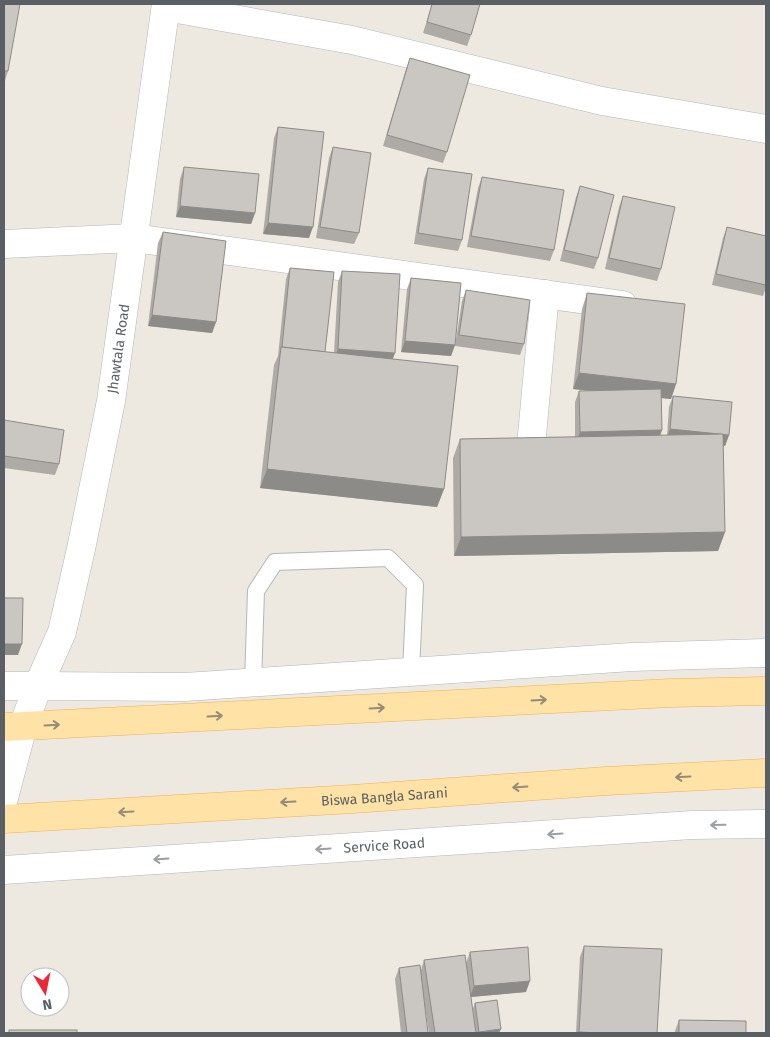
<svg xmlns="http://www.w3.org/2000/svg" width="770" height="1037" viewBox="0 0 770 1037" font-family="'Fira Sans',sans-serif">
	<rect width="100%" height="100%" fill="#ede9e1"/>
	<g fill="none" stroke-linecap="round" stroke-linejoin="round">
		<defs>
			<polyline id="service" points="253,682 256,591 275,562 388,558 415,585 411,671"/>
			<g id="minor">
				<polyline points="166,7 352,40 602,101 766,129"/>
				<polyline points="4,244 134,238 623,305"/>
				<polyline points="531,446 545,294"/>
				<path id="s1" d="M4 686H38L62 632 81 549 111 401 166 4"/>
			</g>
			<g id="tertiary">
				<polyline points="4,798 23,726 38,686 185,687 632,657 766,653"/>
				<path id="s2" d="M4 870 692 825 766 824"/>
			</g>
			<g id="primary">
				<polyline points="4,727 671,693 766,691"/>
				<path id="s3" d="M4 819 353 799 606 781 766 773"/>
			</g>
		</defs>
		<use href="#service" stroke="#b2b6ba" stroke-width="18"/>
		<use href="#minor" stroke="#b2b6ba" stroke-width="29"/>
		<use href="#tertiary" stroke="#b2b6ba" stroke-width="29"/>
		<use href="#primary" stroke="#f5ae53" stroke-width="29"/>
		<use href="#service" stroke="#fff" stroke-width="16"/>
		<use href="#minor" stroke="#fff" stroke-width="28"/>
		<use href="#tertiary" stroke="#fff" stroke-width="28"/>
		<use href="#primary" stroke="#ffe2a5" stroke-width="28"/>
	</g>
	<g fill="#aeaaa6">
		<polygon points="4,4 8,71 4,84"/>
		<polygon points="432,4 480,4 471,35 467,46 423,33"/>
		<polygon points="410,58 447,152 443,163 383,146 406,69"/>
		<polygon points="278,127 309,238 263,234 274,138"/>
		<polygon points="333,147 359,233 354,244 316,238 329,158"/>
		<polygon points="184,167 255,213 251,224 176,217 180,179"/>
		<polygon points="428,168 462,240 458,251 414,244 424,179"/>
		<polygon points="482,177 554,250 550,261 467,247 478,188"/>
		<polygon points="580,186 598,258 594,269 560,261 576,197"/>
		<polygon points="623,196 661,269 657,281 605,269 619,207"/>
		<polygon points="727,227 766,285 766,287 763,296 712,285 723,238"/>
		<polygon points="163,232 216,322 212,333 148,326 158,243"/>
		<polygon points="290,268 325,352 334,353 338,282 342,271 393,359 444,489 437,507 260,488 274,365 278,356 286,279"/>
		<polygon points="411,278 455,345 451,356 401,352 407,289"/>
		<polygon points="466,290 524,344 520,355 455,346 462,301"/>
		<polygon points="587,293 676,384 671,399 661,398 662,430 660,436 667,436 669,407 673,396 729,435 725,446 723,446 725,532 718,551 454,556 453,458 460,439 575,437 575,402 579,391 591,391 573,389 582,309"/>
		<polygon points="4,420 59,464 55,475 4,468"/>
		<polygon points="584,946 657,1033 576,1033 580,957"/>
		<polygon points="470,952 526,992 471,997 476,1033 429,1033 424,1000 428,1033 401,1033 395,979 399,968 421,970 424,960 468,977 466,963"/>
		<polygon points="475,1003 499,1033 476,1033 473,1009"/>
		<polygon points="679,1020 746,1033 675,1033 675,1031"/>
	</g>
	<g fill="#8d8b87">
		<polygon points="180,206 255,213 251,224 176,217"/>
		<polygon points="268,223 313,227 309,238 263,234"/>
		<polygon points="152,315 216,322 212,333 148,326"/>
		<polygon points="405,341 455,345 451,356 401,352"/>
		<polygon points="338,349 395,353 391,364 334,360"/>
		<polygon points="579,373 676,384 671,399 573,389"/>
		<polygon points="670,429 729,435 725,446 666,440"/>
		<polygon points="662,430 658,441 576,443 580,432"/>
		<polygon points="267,469 444,489 437,507 260,488"/>
		<polygon points="725,532 718,551 454,556 461,537"/>
		<polygon points="4,644 22,644 18,655 4,655"/>
		<polygon points="530,981 526,992 470,997 474,986"/>
		<polygon points="501,1029 499,1033 479,1033 479,1032"/>
		<polygon points="579,1032 603,1033 579,1033"/>
	</g>
	<g fill="#cac6c1" stroke="#8d8b87">
		<polygon points="4,4 20,4 8,71 4,71"/>
		<polygon points="432,4 480,4 471,35 427,22"/>
		<polygon points="410,58 470,75 447,152 387,135"/>
		<polygon points="278,127 324,132 313,227 268,223"/>
		<polygon points="333,147 371,153 359,233 320,227"/>
		<polygon points="184,167 259,174 255,213 180,206"/>
		<polygon points="428,168 472,174 462,240 418,233"/>
		<polygon points="482,177 564,190 554,250 471,236"/>
		<polygon points="580,186 614,195 598,258 564,250"/>
		<polygon points="623,196 675,207 661,269 609,258"/>
		<polygon points="727,227 766,236 766,285 716,274"/>
		<polygon points="163,232 226,241 216,322 152,315"/>
		<polygon points="290,268 334,272 325,352 282,347"/>
		<polygon points="342,271 400,274 395,353 338,349"/>
		<polygon points="411,278 461,283 455,345 405,341"/>
		<polygon points="466,290 530,300 524,344 459,335"/>
		<polygon points="587,293 685,304 676,384 579,373"/>
		<polygon points="281,347 458,366 444,489 267,469"/>
		<polygon points="661,389 662,430 580,432 579,391"/>
		<polygon points="673,396 732,402 729,435 670,429"/>
		<polygon points="4,420 64,430 59,464 4,456"/>
		<polygon points="723,434 725,532 461,537 460,439"/>
		<polygon points="4,598 23,598 22,644 4,644"/>
		<polygon points="584,946 662,949 657,1033 603,1033 579,1032"/>
		<polygon points="528,947 530,981 474,986 470,952"/>
		<polygon points="465,955 476,1033 435,1033 424,960"/>
		<polygon points="420,965 428,1033 407,1033 399,968"/>
		<polygon points="497,1000 501,1029 479,1032 475,1003"/>
		<polygon points="679,1020 746,1021 746,1033 679,1033"/>
		<rect x="9" y="1030" width="68" height="3"/>
	</g>
	<defs><path id="oneway-shaft" d="M-6 0H5M1.5-3L5.5 0L1.5 3" fill="none" stroke-width="1.6" stroke-linecap="round" stroke-linejoin="round" transform="scale(1.25)"/></defs>
	<g stroke="#948d7a">
		<use href="#oneway-shaft" transform="translate(539 700) rotate(-3)"/>
		<use href="#oneway-shaft" transform="translate(377 708) rotate(-3)"/>
		<use href="#oneway-shaft" transform="translate(215 716) rotate(-3)"/>
		<use href="#oneway-shaft" transform="translate(52 725) rotate(-3)"/>
		<use href="#oneway-shaft" transform="translate(683 777) rotate(177)"/>
		<use href="#oneway-shaft" transform="translate(520 787) rotate(176)"/>
		<use href="#oneway-shaft" transform="translate(288 802) rotate(177)"/>
		<use href="#oneway-shaft" transform="translate(126 812) rotate(177)"/>
	</g>
	<g stroke="#9c9fa1">
		<use href="#oneway-shaft" transform="translate(718 825) rotate(179)"/>
		<use href="#oneway-shaft" transform="translate(555 834) rotate(176)"/>
		<use href="#oneway-shaft" transform="translate(323 849) rotate(176)"/>
		<use href="#oneway-shaft" transform="translate(161 859) rotate(176)"/>
	</g>
	<g text-anchor="middle" dominant-baseline="central" stroke-width="5" stroke-linejoin="round" paint-order="stroke">
		<g font-size="14" fill="#5a5f63" stroke="#fff">
			<text stroke="none"><textPath href="#s1" startOffset="382">Jhawtala Road</textPath></text>
			<text stroke="none"><textPath href="#s3" startOffset="381">Biswa Bangla Sarani</textPath></text>
			<text stroke="none"><textPath href="#s2" startOffset="381">Service Road</textPath></text>
		</g>
	</g>
	<rect width="770" height="1037" fill="none" stroke="#5a5f63" stroke-width="10"/>
	<g transform="translate(45 992) rotate(170)"><circle r="24" fill="#ffffff" stroke="#bdbfc1"/>
	<path d="M0-4L9 19L0 12L-9 19Z" fill="#ee2736"/>
	<text y="-8" font-size="14" font-weight="bold" text-anchor="middle" fill="#5a5f63">N</text>
	</g>
</svg>
